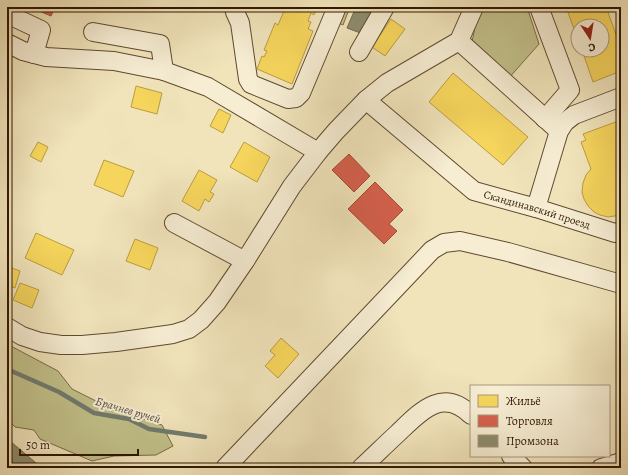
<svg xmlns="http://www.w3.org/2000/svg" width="628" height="475" viewBox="0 0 628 475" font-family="Alegreya,serif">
	<rect width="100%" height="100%" fill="#f1e4bb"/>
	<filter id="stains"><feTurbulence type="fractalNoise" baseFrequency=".005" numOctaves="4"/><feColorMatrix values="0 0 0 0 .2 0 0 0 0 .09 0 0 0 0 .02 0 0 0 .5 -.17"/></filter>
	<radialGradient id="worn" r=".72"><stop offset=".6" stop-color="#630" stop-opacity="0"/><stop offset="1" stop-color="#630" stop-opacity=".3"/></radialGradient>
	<g fill="#c2c18b" stroke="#796c46">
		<polygon points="343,7 350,7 343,25 336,22"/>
		<polygon points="479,7 527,7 539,44 508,79 471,47"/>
		<polygon points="7,344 58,371 72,389 106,406 162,425 173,446 156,455 114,456 92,461 40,439 34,430 15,427 7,419"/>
	</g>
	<g fill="#f6d55c" stroke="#bb9c40">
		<polygon points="274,7 317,7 314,15 311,13 308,21 311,22 308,29 313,31 292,84 257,69 262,56 264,57 267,51 264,50 275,23 278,25 284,11"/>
		<polygon points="566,7 606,7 621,48 621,71 593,82 582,50 602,50 602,26 578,26 578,40"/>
		<polygon points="391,19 405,29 385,56 372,47"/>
		<polygon points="453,73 528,137 503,165 429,102"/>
		<polygon points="136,86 162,93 157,114 131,107"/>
		<polygon points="219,109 231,115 223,133 210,126"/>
		<polygon points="621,120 621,215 608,217 600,215 594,212 588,206 584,199 582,192 583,183 586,175 591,169 581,142 586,140 583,134"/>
		<polygon points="38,142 48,147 41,162 30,156"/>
		<polygon points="244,142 270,157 257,182 230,167"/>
		<polygon points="104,160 134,171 123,197 94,185"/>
		<polygon points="199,170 217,180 210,192 214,194 209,202 205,199 199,211 182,201"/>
		<polygon points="36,233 74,250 62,275 25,258"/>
		<polygon points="135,239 158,248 150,270 126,261"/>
		<polygon points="9,267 20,271 15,288 7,285 7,273"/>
		<polygon points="20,283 39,290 32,308 13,300"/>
		<polygon points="281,338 299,354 278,378 265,366 275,355 270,351"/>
	</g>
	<g fill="#d6604d" stroke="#a44a36">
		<polygon points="30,7 55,7 51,16"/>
		<polygon points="349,154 370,176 354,192 332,170"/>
		<polygon points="375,182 403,210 389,224 397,231 384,244 348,209"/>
	</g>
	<g fill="#8c8c6e" stroke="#70694d">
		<polygon points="356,7 374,7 363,34 347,28"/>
		<polygon points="10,441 42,468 7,468 7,443 8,444"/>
		<polygon points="67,463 75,468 64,468"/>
	</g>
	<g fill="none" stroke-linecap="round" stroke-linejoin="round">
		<polyline stroke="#717b6f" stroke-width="4.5" points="7,369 59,392 94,413 129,419 149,429 205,437"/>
		<defs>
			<g id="minor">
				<polyline points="234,7 235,12 240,23 248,79 251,84 288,99 296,98 301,93 337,7"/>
				<polyline points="539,7 570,90 545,119"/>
				<polyline points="7,14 41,30 34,54"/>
				<polyline points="93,32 160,44 164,71"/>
				<polyline points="459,41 559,131"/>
				<polyline points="7,43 23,51 46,57 114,61 164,71 208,87 318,152"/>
				<polyline points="359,52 385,7"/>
				<path id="s1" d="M366 100 474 191 536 208 615 233 621 231"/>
				<polyline points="536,208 559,131 565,122 574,115 621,97"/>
				<polyline points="174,223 245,261"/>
				<polyline points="7,327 22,336 40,342 61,345 82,345 116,342 173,334 189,329 201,320 217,302 245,261 292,186 318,152 336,131 366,100 387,83 459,41 474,7"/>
				<polyline points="511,456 523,468"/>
				<polyline points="225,468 432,250 444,243 460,241 508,252 621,284"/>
				<path d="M361 468C373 457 385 445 397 434 419 413 442 386 471 415"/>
				<polyline points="601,468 621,462"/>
			</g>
		</defs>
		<use href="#minor" stroke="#604a2f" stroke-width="20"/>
		<use href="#minor" stroke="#f6edd3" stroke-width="18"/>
	</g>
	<g text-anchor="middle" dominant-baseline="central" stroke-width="4" stroke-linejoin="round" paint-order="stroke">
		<g font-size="11" fill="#301700" stroke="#f6edd3">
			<text stroke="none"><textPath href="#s1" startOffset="207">Скандинавский проезд</textPath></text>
		</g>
		<g font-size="12" font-style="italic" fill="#565141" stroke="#f6edd3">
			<text transform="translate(128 410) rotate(16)">Брачнев ручей</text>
		</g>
	</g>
	<rect width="628" height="475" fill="none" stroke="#f1e4bb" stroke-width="24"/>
	<rect x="8" y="8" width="612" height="459" fill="none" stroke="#301700" stroke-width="2"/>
	<rect x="12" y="12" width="604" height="451" fill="none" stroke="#301700"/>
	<rect x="470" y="385" width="140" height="72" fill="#f6edd3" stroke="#a7977f"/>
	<rect x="478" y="395" width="20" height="12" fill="#f6d55c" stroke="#a7977f"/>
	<text x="506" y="405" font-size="12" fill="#301700">Жильё</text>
	<rect x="478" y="415" width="20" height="12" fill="#d6604d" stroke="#a7977f"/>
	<text x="506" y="425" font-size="12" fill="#301700">Торговля</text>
	<rect x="478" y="435" width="20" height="12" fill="#8c8c6e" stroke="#a7977f"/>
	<text x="506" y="445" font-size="12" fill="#301700">Промзона</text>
	<g transform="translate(590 38) rotate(168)"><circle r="19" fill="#f6edd3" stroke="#a7977f"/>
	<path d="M0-3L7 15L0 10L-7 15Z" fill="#8f2418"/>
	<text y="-6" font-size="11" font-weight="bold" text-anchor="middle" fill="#301700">С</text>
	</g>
	<path d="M20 449v6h118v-6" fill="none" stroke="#301700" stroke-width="2"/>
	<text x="26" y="449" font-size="12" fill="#301700" stroke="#f6edd3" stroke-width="3" paint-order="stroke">50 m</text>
	<rect width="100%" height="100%" filter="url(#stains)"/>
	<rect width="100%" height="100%" fill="url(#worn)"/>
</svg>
